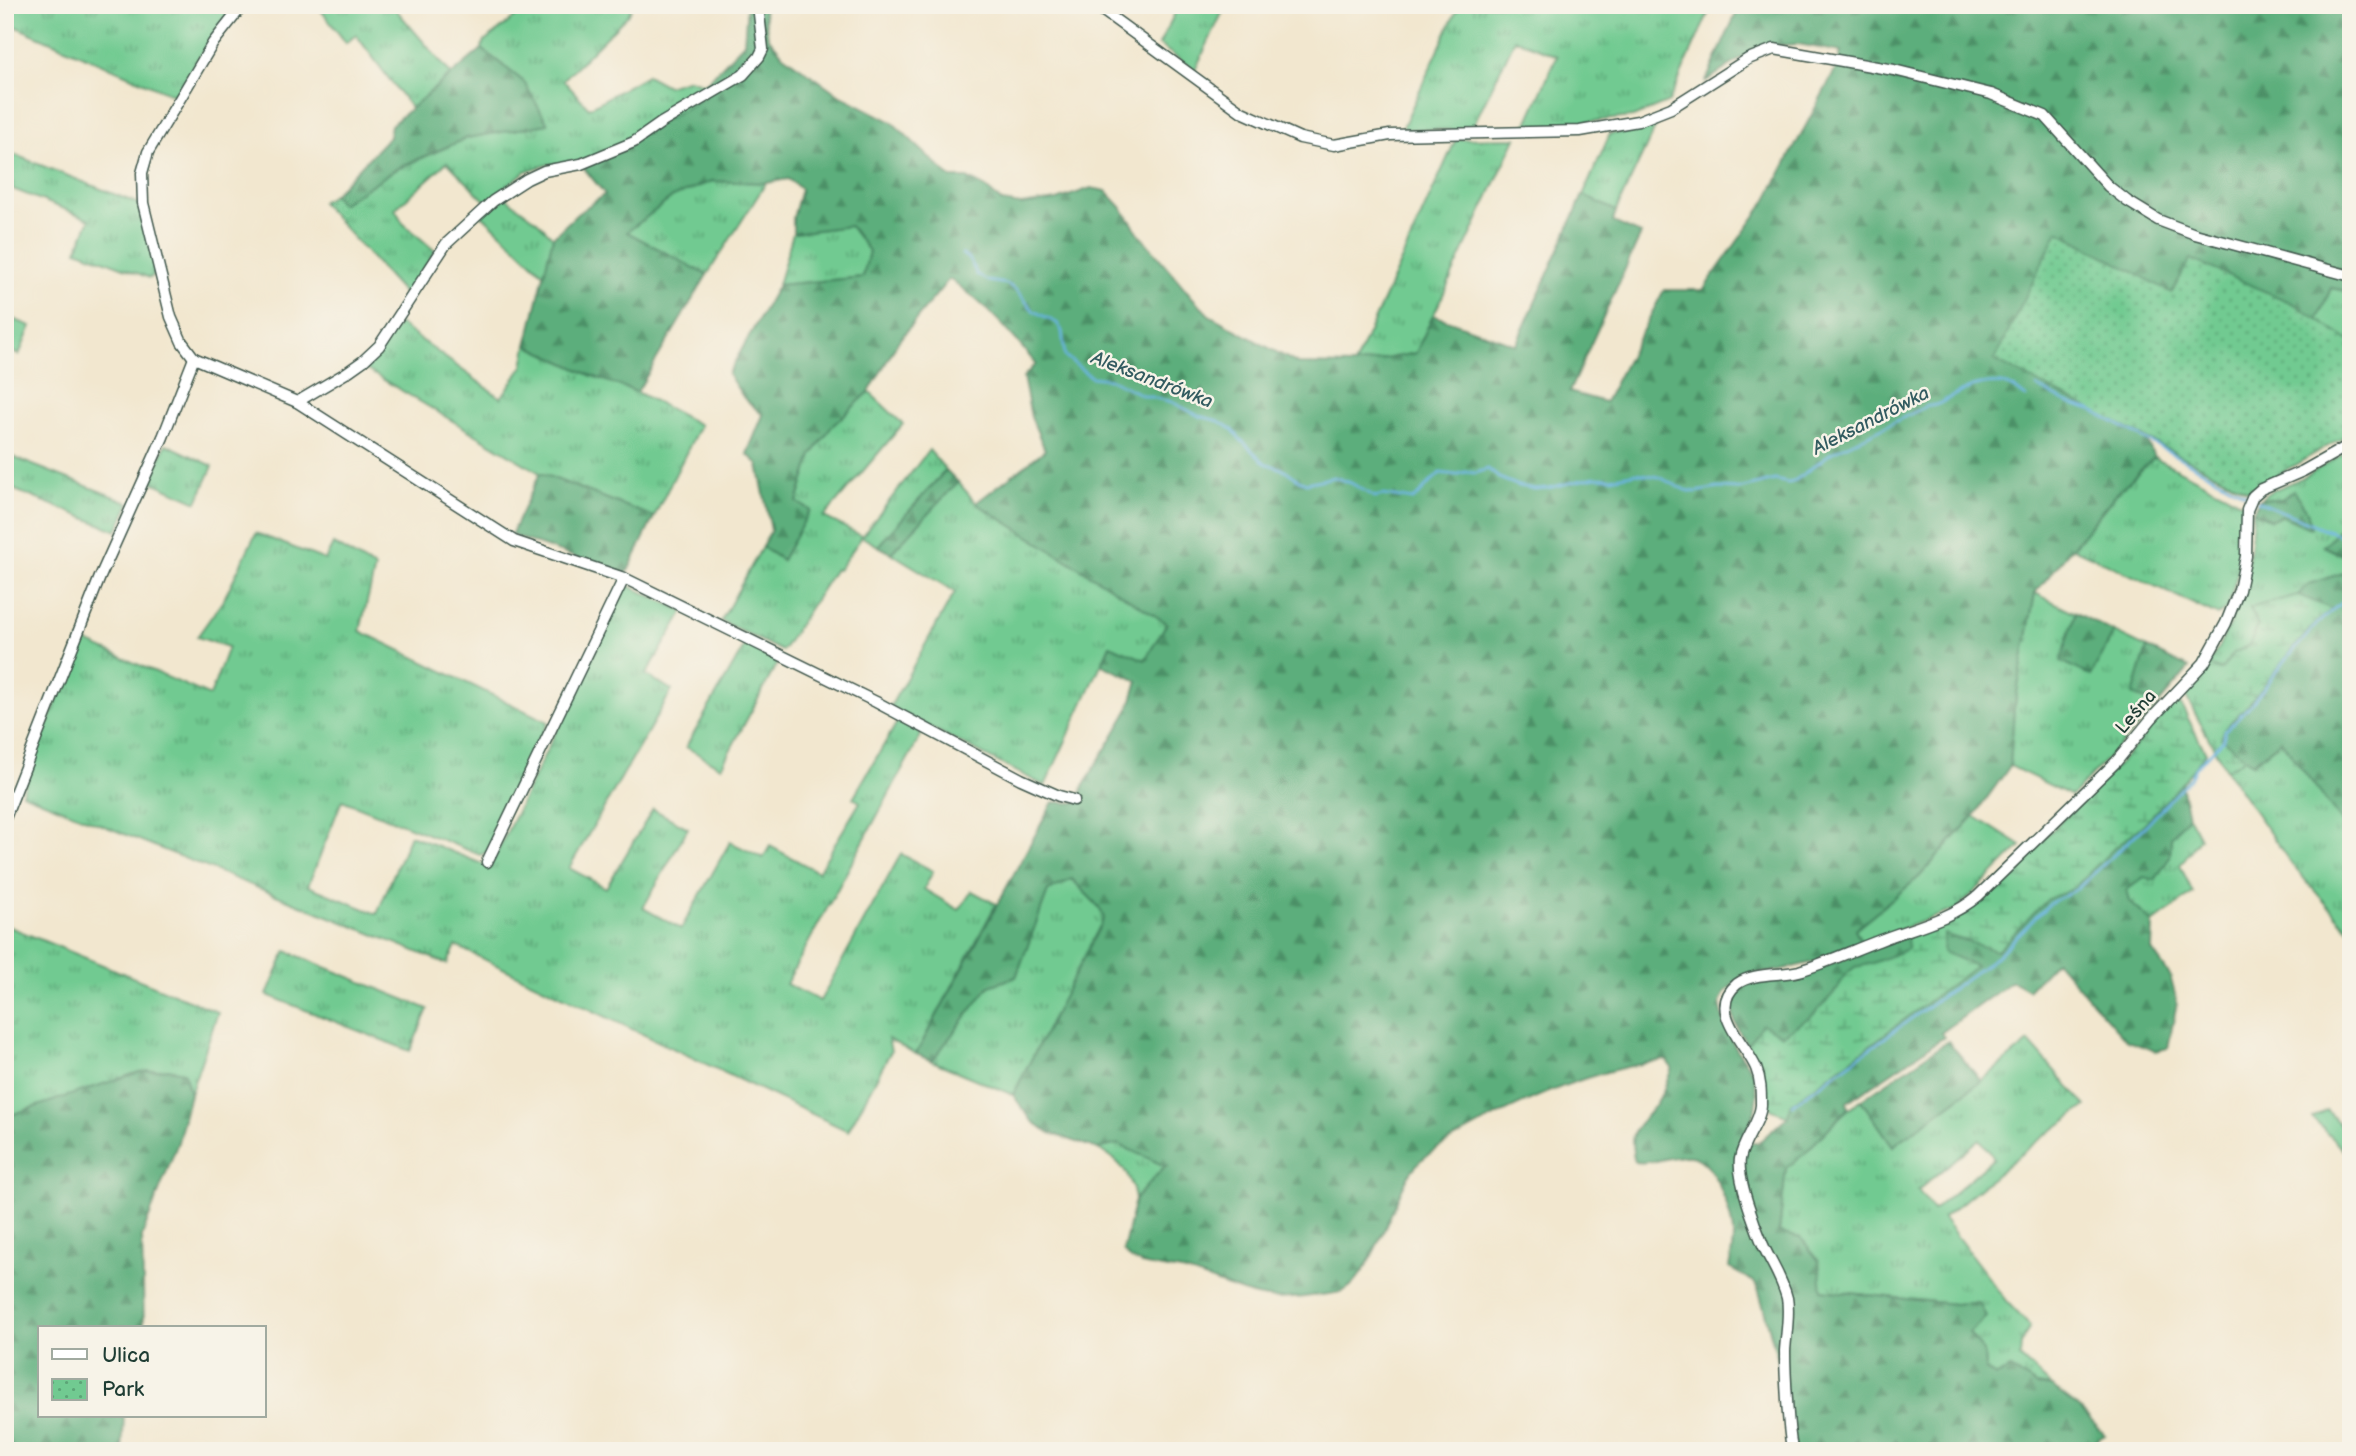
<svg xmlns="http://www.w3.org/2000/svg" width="2356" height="1456" viewBox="0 0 2356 1456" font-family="'Balsamiq Sans',sans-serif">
	<defs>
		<pattern id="grass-tufts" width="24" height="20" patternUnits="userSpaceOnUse" patternTransform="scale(1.75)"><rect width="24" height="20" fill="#71ca91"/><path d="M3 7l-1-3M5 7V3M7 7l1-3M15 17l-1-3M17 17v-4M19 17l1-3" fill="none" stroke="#5ca577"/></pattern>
		<pattern id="forest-firs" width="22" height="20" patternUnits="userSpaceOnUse" patternTransform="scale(1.75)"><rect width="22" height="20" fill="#5cae7b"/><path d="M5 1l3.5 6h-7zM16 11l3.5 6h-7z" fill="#4b8f66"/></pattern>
		<pattern id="wetland-marsh" width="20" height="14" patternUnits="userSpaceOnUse" patternTransform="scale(1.75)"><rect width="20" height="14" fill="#71ca91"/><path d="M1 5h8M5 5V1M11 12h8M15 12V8" fill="none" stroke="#5ca577"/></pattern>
		<pattern id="park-dots" width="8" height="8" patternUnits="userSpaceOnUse" patternTransform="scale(1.75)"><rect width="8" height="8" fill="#71ca91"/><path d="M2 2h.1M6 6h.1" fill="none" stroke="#5ca577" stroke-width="1.8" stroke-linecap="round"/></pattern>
	</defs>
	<rect width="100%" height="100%" fill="#f7f3e8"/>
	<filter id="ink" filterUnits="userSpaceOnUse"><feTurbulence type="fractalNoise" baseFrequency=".0143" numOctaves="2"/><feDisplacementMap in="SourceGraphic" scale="14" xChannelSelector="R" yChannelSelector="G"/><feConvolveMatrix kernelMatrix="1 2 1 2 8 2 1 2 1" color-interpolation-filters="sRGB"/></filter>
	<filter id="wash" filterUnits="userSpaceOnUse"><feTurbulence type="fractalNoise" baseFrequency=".00686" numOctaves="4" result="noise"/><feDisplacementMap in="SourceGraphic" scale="28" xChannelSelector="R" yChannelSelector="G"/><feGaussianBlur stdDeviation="1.57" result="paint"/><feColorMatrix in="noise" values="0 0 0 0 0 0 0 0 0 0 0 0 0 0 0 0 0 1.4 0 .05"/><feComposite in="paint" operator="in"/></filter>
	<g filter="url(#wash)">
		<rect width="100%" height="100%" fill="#f2e7cf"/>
		<g fill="url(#grass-tufts)" stroke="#488462" stroke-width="2" fill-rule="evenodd">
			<polygon points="5,5 234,5 204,49 176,96 5,22"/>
			<polygon points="317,5 392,5 451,74 411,108 356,35 346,43"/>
			<polygon points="530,5 633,5 628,15 563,80 589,108 647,75 667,86 689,79 705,84 705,97 583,167 550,164 526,171 486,202 447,162 395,209 403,223 435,251 406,296 321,202 333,195 342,204 393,171 467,138 547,124 524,82 482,49 483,43"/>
			<polygon points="1179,5 1226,5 1195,70 1159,45"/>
			<polygon points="1459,5 1712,5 1669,102 1633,117 1525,128 1557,56 1515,39 1471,130 1402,129"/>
			<polygon points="1659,119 1616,211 1583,195 1610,134 1628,132"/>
			<polygon points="1516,138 1416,353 1354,365 1456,139"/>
			<polygon points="5,151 139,204 157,273 150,278 77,250 90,219 5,186"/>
			<polygon points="712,181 766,183 707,275 626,232 673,197"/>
			<polygon points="505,197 537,221 553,237 544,274 481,214"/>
			<polygon points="850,226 869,251 863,277 778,285 793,233"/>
			<polygon points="2331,288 2351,292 2351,342 2317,320"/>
			<polygon points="5,316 31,326 19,355 5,349"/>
			<polygon points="399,324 501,398 523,366 527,345 590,375 637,392 700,425 654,517 540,473 362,367"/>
			<polygon points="869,392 903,424 824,517 862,536 929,450 946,470 878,546 862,537 838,570 835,569 782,651 721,621 762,547 782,560 810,510 797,503 812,455 832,426"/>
			<polygon points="166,444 213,466 197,502 150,481"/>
			<path d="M2351 449V521L2346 522 2323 546 2351 559V575L2343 573 2310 584 2298 595 2250 608 2258 626 2250 645 2234 653 2221 670 2208 665C2241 611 2250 574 2253 511L2270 520 2280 515 2310 528 2282 499H2260L2269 492 2306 476Z"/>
			<polygon points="5,454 130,503 117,531 5,486"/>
			<polygon points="2154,457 2243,503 2243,554 2227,609 2217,615 2073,548 2115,495"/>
			<polygon points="958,482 976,503 1167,623 1145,660 1110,645 1045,786 890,707 955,592 891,553"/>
			<polygon points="256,533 325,560 333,544 375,568 360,631 548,722 487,852 480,855 342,800 308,886 377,914 410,835 490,867 627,585 684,611 646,675 672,690 569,868 606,888 653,809 688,828 643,908 681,929 730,842 763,858 770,846 818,872 860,802 853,798 899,719 922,733 786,984 820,1001 901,854 933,871 924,889 959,910 972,891 996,904 916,1054 888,1039 891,1051 848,1131 456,946 447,964 22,793 80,639 210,696 228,647 197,637 224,599"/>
			<polygon points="2035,593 2076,613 2062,661 2091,676 2114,632 2147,648 2134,694 2157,706 2072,796 2010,766 2014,709"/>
			<polygon points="747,642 778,662 721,767 686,747"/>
			<polygon points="2281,741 2351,832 2351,932 2292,865 2226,770 2245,758 2253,763"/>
			<polygon points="1974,816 2021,846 1957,909 1862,943 1855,929 1919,877"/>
			<polygon points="2188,816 2200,838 2180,865 2193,893 2153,923 2129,902 2127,890 2170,857 2171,837"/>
			<polygon points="1072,879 1099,907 1105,918 1013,1095 932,1061 989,986 1016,977 1048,891"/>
			<polygon points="5,925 218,1012 190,1094 184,1072 167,1069 139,1073 5,1117"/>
			<polygon points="286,951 428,1009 410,1051 267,995"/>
			<path d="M2029 1042 2086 1106 2032 1145 1943 1218 2007 1302 2030 1326 2021 1344 2020 1357 2052 1387 2036 1385 2011 1369 1996 1376 1985 1370 1984 1352 1969 1333 1979 1302 1954 1304 1821 1290 1779 1233 1786 1167C1813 1148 1833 1118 1861 1100L1893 1146 1981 1081ZM1980 1139 1994 1158 1933 1210 1918 1190Z"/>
			<polygon points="2327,1110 2351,1137 2351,1158 2312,1118"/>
			<path d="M1118 1144 1165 1166 1135 1199C1131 1174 1120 1160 1098 1149Z"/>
		</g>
		<g fill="url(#forest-firs)" stroke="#3e7658" stroke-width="2">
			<path d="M1740 5H2334L2351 27V292L2331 288 2317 320 2294 304 2190 259 2172 293 2058 231 1995 360 2145 437 2154 457 2115 495 2035 593 2014 709 2010 766 1974 816 1919 877 1855 929 1862 943 1832 958 1771 972 1745 974 1725 992 1720 1003 1724 1023 1734 1045 1754 1074 1757 1093 1755 1111 1740 1144 1758 1143 1788 1116 1790 1105 1975 966 1943 952 1944 933 1997 951 2048 899 2075 887 2111 851 2144 824 2181 784 2188 816 2171 837 2170 857 2155 880 2144 877 2127 890 2130 902 2153 923 2152 950 2170 976 2177 1002 2168 1048 2156 1051 2127 1041 2056 961 2028 990 2012 981 1941 1033 1944 1037 1847 1102 1848 1108 1804 1154 1786 1168 1779 1233 1801 1238 1819 1261 1822 1290 1954 1304 1979 1302 1986 1317 1969 1333 1984 1352 1985 1370 1996 1376 2011 1369 2036 1385 2052 1387 2077 1406 2105 1435 2078 1451H1791L1782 1375 1759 1291 1754 1282 1729 1268C1731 1258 1733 1247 1733 1236 1733 1215 1714 1156 1689 1156 1670 1155 1654 1165 1635 1162 1625 1121 1643 1128 1659 1099 1665 1089 1668 1078 1672 1068L1666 1060C1595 1069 1524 1099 1463 1134 1443 1145 1421 1155 1409 1175 1394 1201 1370 1277 1345 1290 1339 1294 1327 1294 1319 1295 1301 1297 1280 1301 1261 1297 1236 1292 1211 1279 1186 1272 1164 1266 1137 1270 1123 1251L1135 1199 1165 1166 1118 1144 1098 1149 1050 1133 1032 1121 1013 1095 1104 918 1099 907 1072 879 1048 891 1016 977 989 986 932 1061 916 1054 1053 802 1078 803 1083 787 1129 709 1138 681 1102 665 1110 645 1145 660 1167 623 976 503 1045 450 1031 417 1023 377 1036 364C1010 332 984 302 949 279L899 340 869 392 832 426 812 455 797 502 810 510 782 560 762 547 771 530 758 464 747 454 763 415 744 398 728 374 778 285 863 277 869 251 850 226 793 233V218L801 189 788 179 766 183 712 181 673 197 627 232 707 275 637 392 590 375 527 345 553 237 577 214 605 194 583 167 705 97V84L744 43 747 6H763L768 37 783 55 838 94 892 122 951 178H967L986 188 1002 202 1021 205 1057 200 1091 188 1106 191 1121 207 1140 235 1192 297 1209 315 1298 364 1354 365 1416 353 1433 315 1516 345 1583 195 1616 211 1613 222 1641 234 1569 392 1605 402 1664 290H1703L1766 201 1837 67 1841 52 1798 44 1759 47 1706 81Z"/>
			<polygon points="482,49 524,82 548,124 467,138 398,168 341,204 333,195 389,137 391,125"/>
			<polygon points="946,470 958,482 891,553 878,546"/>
			<polygon points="540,473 654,517 626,575 511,535"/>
			<polygon points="2293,490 2307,511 2311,528 2281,515 2270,520 2253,511 2260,499 2282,499"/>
			<polygon points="2351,521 2351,559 2323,546 2346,522"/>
			<path d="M2343 573 2351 575V834L2281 741 2252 763 2220 738C2226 722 2241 713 2252 700 2279 669 2300 635 2332 609L2298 595 2309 584Z"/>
			<polygon points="2076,613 2114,632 2091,676 2061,661"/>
			<polygon points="2147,648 2189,668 2157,706 2133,694"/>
			<path d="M1907 935 1909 949 1870 964 1855 967 1844 976 1837 990 1813 1015 1782 1035 1747 1045C1736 1027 1730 1016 1733 995L1747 984 1794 977Z"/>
			<polygon points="1948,1041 1981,1081 1893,1146 1861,1100"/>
			<polygon points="168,1069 184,1072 190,1094 178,1142 142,1236 144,1328 40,1328 40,1416 124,1416 122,1451 5,1451 5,1117 139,1072"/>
		</g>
		<g fill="url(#wetland-marsh)" stroke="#488462" stroke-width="2">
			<path d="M2298 595 2332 609C2300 635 2279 669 2252 700 2242 713 2226 722 2221 738L2245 758 2226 770 2185 695 2187 687 2208 665 2221 670 2234 653 2250 645 2258 626 2250 608Z"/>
			<path d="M2174 702 2181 705 2206 753 2181 784 2144 824 2111 851 2075 887 2048 899 1997 951 1944 934 1943 952 1976 966 1790 1105 1788 1116 1772 1110 1766 1102 1747 1045 1762 1024 1782 1035 1813 1015 1837 990 1844 976 1855 967 1870 964 1908 949 1907 935C1936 926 1959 917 1983 898L2119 764Z"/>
		</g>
		<polygon fill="url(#park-dots)" stroke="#488462" stroke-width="2" points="2058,231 2172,293 2190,259 2294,304 2351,342 2351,433 2249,491 1994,360"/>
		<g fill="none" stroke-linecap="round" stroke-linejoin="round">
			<g stroke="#69b4e2" stroke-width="2.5">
				<path d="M962 254 970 260 977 275 988 281 1007 284 1016 290 1034 311 1057 323 1062 331 1065 356 1091 377 1110 379 1142 395 1172 402 1199 416 1219 421 1233 430 1240 439 1265 463 1285 470 1299 480 1306 483 1334 477 1351 483 1375 497 1383 495 1413 500 1440 473 1456 475 1465 472 1476 473 1488 469 1499 478 1519 486 1535 489 1548 488 1595 477 1611 478 1637 473 1659 477 1685 490 1696 492 1718 488 1739 489 1775 480 1788 483 1793 482 1831 453 1927 406C1939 406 1943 401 1953 396 1970 386 1994 379 2012 387 2017 389 2021 394 2026 397"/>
				<polyline points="2037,387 2068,403 2091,410 2246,494"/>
				<polyline points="2257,501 2351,540"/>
				<polyline points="1792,1105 1996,957 2050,903 2077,889 2145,826 2190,778 2195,768 2223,740 2225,731 2253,702 2289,656 2318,623 2351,594"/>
			</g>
		</g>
	</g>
	<g filter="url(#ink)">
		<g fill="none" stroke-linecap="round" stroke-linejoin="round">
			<defs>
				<g id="minor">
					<polyline points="243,5 213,43 175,107 148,152 142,173 143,203 171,317 182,342 194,358 297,402 514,541 624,578 876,702 1021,779 1059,796 1074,800"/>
					<polyline points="1095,5 1242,112 1300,138 1334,145 1390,135 1580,131 1638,121 1671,108 1748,59 1774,49 1894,70 1991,94 2045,116 2108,186 2127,201 2158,220 2195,234 2351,276"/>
					<polyline points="297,402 346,373 363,361 379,346 446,244 493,201 527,179 544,171 581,164 634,142 661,123 743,75 759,57 763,49 758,5"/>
					<polyline points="5,818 100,577 163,437 194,358"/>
					<polyline points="487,862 624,578"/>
					<path d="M1793 1451C1788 1437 1785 1368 1785 1351 1786 1334 1790 1314 1787 1298 1782 1278 1771 1263 1763 1245 1755 1226 1737 1179 1740 1159 1743 1140 1760 1123 1761 1105 1761 1092 1761 1080 1756 1068 1746 1044 1706 1010 1737 984 1753 972 1780 976 1799 971 1826 963 1851 951 1878 941 1913 927 1948 921 1978 896L2116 762 2152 718 2204 663 2226 623 2239 590 2246 556 2247 510 2253 496 2261 489 2303 471 2351 444"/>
				</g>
			</defs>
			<use href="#minor" stroke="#3f564b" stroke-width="13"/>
			<use href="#minor" stroke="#fff" stroke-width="10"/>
		</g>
	</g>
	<g text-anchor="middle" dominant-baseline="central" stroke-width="5" stroke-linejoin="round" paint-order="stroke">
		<g font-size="18" fill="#1f3d34" stroke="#f7f3e8">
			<text transform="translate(2136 712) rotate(-49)">Leśna</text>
		</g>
		<g font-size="19" font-style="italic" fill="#325b60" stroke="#f7f3e8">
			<text transform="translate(1152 380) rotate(21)">Aleksandrówka</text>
			<text transform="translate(1871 421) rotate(-27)">Aleksandrówka</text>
		</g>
	</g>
	<rect width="2356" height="1456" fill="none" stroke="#f7f3e8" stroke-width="28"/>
	<rect x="38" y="1326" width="228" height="91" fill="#f7f3e8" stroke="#a1aaa0" stroke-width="2"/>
	<rect x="52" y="1349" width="35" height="10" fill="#ffffff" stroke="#a1aaa0" stroke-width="2"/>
	<text x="102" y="1362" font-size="21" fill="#1f3d34">Ulica</text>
	<rect x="52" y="1379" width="35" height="21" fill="url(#park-dots)" stroke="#a1aaa0" stroke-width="2"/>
	<text x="102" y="1396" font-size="21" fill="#1f3d34">Park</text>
</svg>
